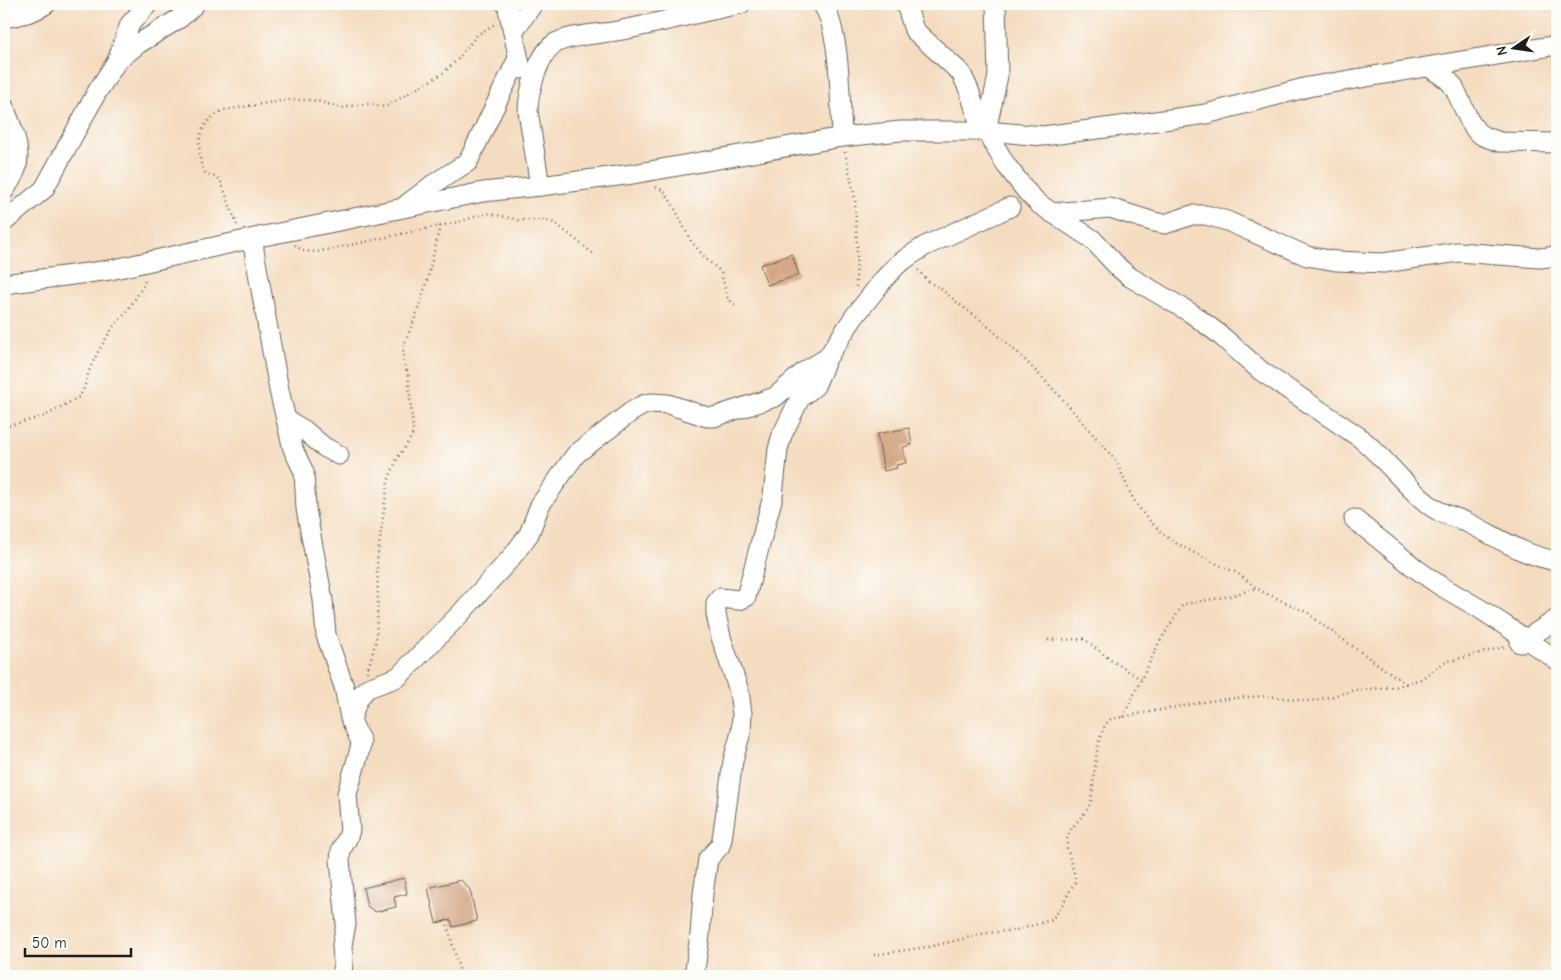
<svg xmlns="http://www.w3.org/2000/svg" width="1561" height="980" viewBox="0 0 1561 980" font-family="'Comic Neue',sans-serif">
	<rect width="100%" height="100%" fill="#fdfcf7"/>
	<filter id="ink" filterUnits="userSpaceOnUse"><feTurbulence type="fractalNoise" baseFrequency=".02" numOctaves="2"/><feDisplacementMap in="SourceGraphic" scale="10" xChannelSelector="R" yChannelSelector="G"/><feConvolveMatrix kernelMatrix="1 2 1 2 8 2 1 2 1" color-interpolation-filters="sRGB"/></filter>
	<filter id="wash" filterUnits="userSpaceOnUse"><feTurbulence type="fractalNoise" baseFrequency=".0096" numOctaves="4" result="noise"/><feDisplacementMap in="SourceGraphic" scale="20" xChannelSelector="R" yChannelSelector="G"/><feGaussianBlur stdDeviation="1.12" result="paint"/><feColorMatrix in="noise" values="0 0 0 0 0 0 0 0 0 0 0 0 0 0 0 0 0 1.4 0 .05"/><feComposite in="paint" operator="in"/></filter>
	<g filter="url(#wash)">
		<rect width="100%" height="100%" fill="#f4dcc0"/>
		<g id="blocks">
			<g fill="#d2a684">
				<polygon points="792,254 799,275 767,285 760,265"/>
				<polygon points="909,428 912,445 903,447 906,463 896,465 897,468 884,471 877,434"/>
				<polygon points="404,878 407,894 394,897 396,907 375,912 367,906 363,888"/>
				<polygon points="461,880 470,890 477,921 453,927 451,920 436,923 428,888"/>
			</g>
		</g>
	</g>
	<g filter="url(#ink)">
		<use href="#blocks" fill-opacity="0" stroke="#685f55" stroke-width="1"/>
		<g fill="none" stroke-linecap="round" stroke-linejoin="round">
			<defs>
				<g id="minor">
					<polyline points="507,4 521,69"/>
					<path d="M822 4C841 29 840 104 842 137"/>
					<polyline points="906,4 914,30 961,73 969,90 982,131"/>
					<path d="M996 4 998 76 986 131 1006 165 1027 192 1039 204 1092 239 1119 268 1130 277 1191 313 1219 334 1261 371 1359 437C1384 457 1403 484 1428 504 1439 514 1453 516 1466 522 1498 537 1521 555 1557 561"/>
					<path d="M4 18C19 15 33 13 46 4"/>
					<polyline points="513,32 533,4"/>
					<polyline points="117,61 130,24 148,4"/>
					<polyline points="1429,67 1448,80 1454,87 1470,122 1477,132 1483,136 1500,142 1557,143"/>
					<path d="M4 107C11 124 21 147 17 166 15 175 9 183 4 191"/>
					<path d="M540 186 528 111C528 93 538 55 554 44 567 35 600 34 617 31 659 23 700 12 741 4"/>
					<polyline points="406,205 432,185 468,162 518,58"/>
					<polyline points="1052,213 1110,208 1154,222 1165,224 1192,215 1206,215 1227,221 1307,256 1336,261 1383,263 1458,252 1540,258 1557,256"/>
					<polyline points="4,222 44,189 97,92 117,61 138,44 180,18 195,4"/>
					<polyline points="248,240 254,249 255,256 279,390 293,449 304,472 306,509 323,600 326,635 344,687 350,718 361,742 360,749 347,794 350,830 348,837 341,850 340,860 346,924 342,945 343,962 342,976"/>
					<polyline points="4,284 110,270 259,237 483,192 540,186 633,174 842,137 901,131 986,131 1043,136 1113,127 1206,114 1308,87 1557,45"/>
					<polyline points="287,420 304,430 324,447 339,455"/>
					<polyline points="1354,519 1415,568 1439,585 1482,610 1557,660"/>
					<polyline points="1520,643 1557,619"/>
					<path d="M351 720C355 708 357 696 368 688L398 677 460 614 511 558 529 534 540 505 576 454 631 412 643 405 651 403 668 404 707 417H714L775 397 805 371 827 358"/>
					<polyline points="694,976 700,935 703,894 708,859 720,846 722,839 733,761 741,732 742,714 739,691 721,637 716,614 716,603 720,598 739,600 746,597 773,496 778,449 782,435 800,398 815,386 827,358 854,317 884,279 897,265 911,255 925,246 1010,207"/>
				</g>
			</defs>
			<use href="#minor" stroke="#685f55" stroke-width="21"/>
			<g stroke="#685f55" stroke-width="2.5" stroke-dasharray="1 4" stroke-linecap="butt">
				<polyline points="845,152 855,199 857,246 856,288"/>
				<polyline points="656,187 664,191 672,203 691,241 706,259 721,272 727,297 735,305"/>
				<path d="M237 225 220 179 206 174C202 168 200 162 200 155 197 133 204 120 224 110L287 100H313L342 108 358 105 369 104 385 107 442 74 458 59 477 35 495 24"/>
				<polyline points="295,245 303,251 317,252 458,222 488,213 518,220 545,220 555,223 595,255"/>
				<polyline points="918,270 929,282 940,288 959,304 982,321 1019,354 1061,397 1116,461 1133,499 1145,516 1162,533 1172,541 1206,559 1237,573 1261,591 1308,613 1324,626 1406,684"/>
				<polyline points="4,427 45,416 79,397 83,391 90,368 98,352 113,327 125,314 137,296 142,288 146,278"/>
				<polyline points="1048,640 1084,639 1111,660 1141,679"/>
				<polyline points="367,672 376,641 378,600 377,560 388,481 397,459 412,436 413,429 408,374 404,362 403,347 415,318 427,282 440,226"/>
				<polyline points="1123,717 1160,641 1182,606 1185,604 1230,596 1257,588"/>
				<polyline points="446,920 461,976"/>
				<path d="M874 955 933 946 987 933 1017 930 1051 920 1058 912 1075 882C1075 868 1066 854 1067 840 1069 825 1087 816 1091 801 1095 781 1094 731 1111 719L1209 701 1244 697 1270 696 1304 701 1318 700 1355 690 1395 687 1421 679 1445 662 1504 647"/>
			</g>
			<use href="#minor" stroke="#fff" stroke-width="19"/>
		</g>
	</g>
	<rect width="1561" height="980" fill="none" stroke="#fdfcf7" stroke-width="20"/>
	<g transform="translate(1514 48) rotate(257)" stroke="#fdfcf7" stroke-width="4" paint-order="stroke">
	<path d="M0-4L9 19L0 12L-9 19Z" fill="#1c1c1c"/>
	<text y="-8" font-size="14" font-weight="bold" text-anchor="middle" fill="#1c1c1c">N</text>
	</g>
	<path d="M25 948v8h106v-8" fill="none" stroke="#1c1c1c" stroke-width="2.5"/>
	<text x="32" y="948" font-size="15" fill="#1c1c1c" stroke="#fdfcf7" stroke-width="4" paint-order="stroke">50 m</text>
</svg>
